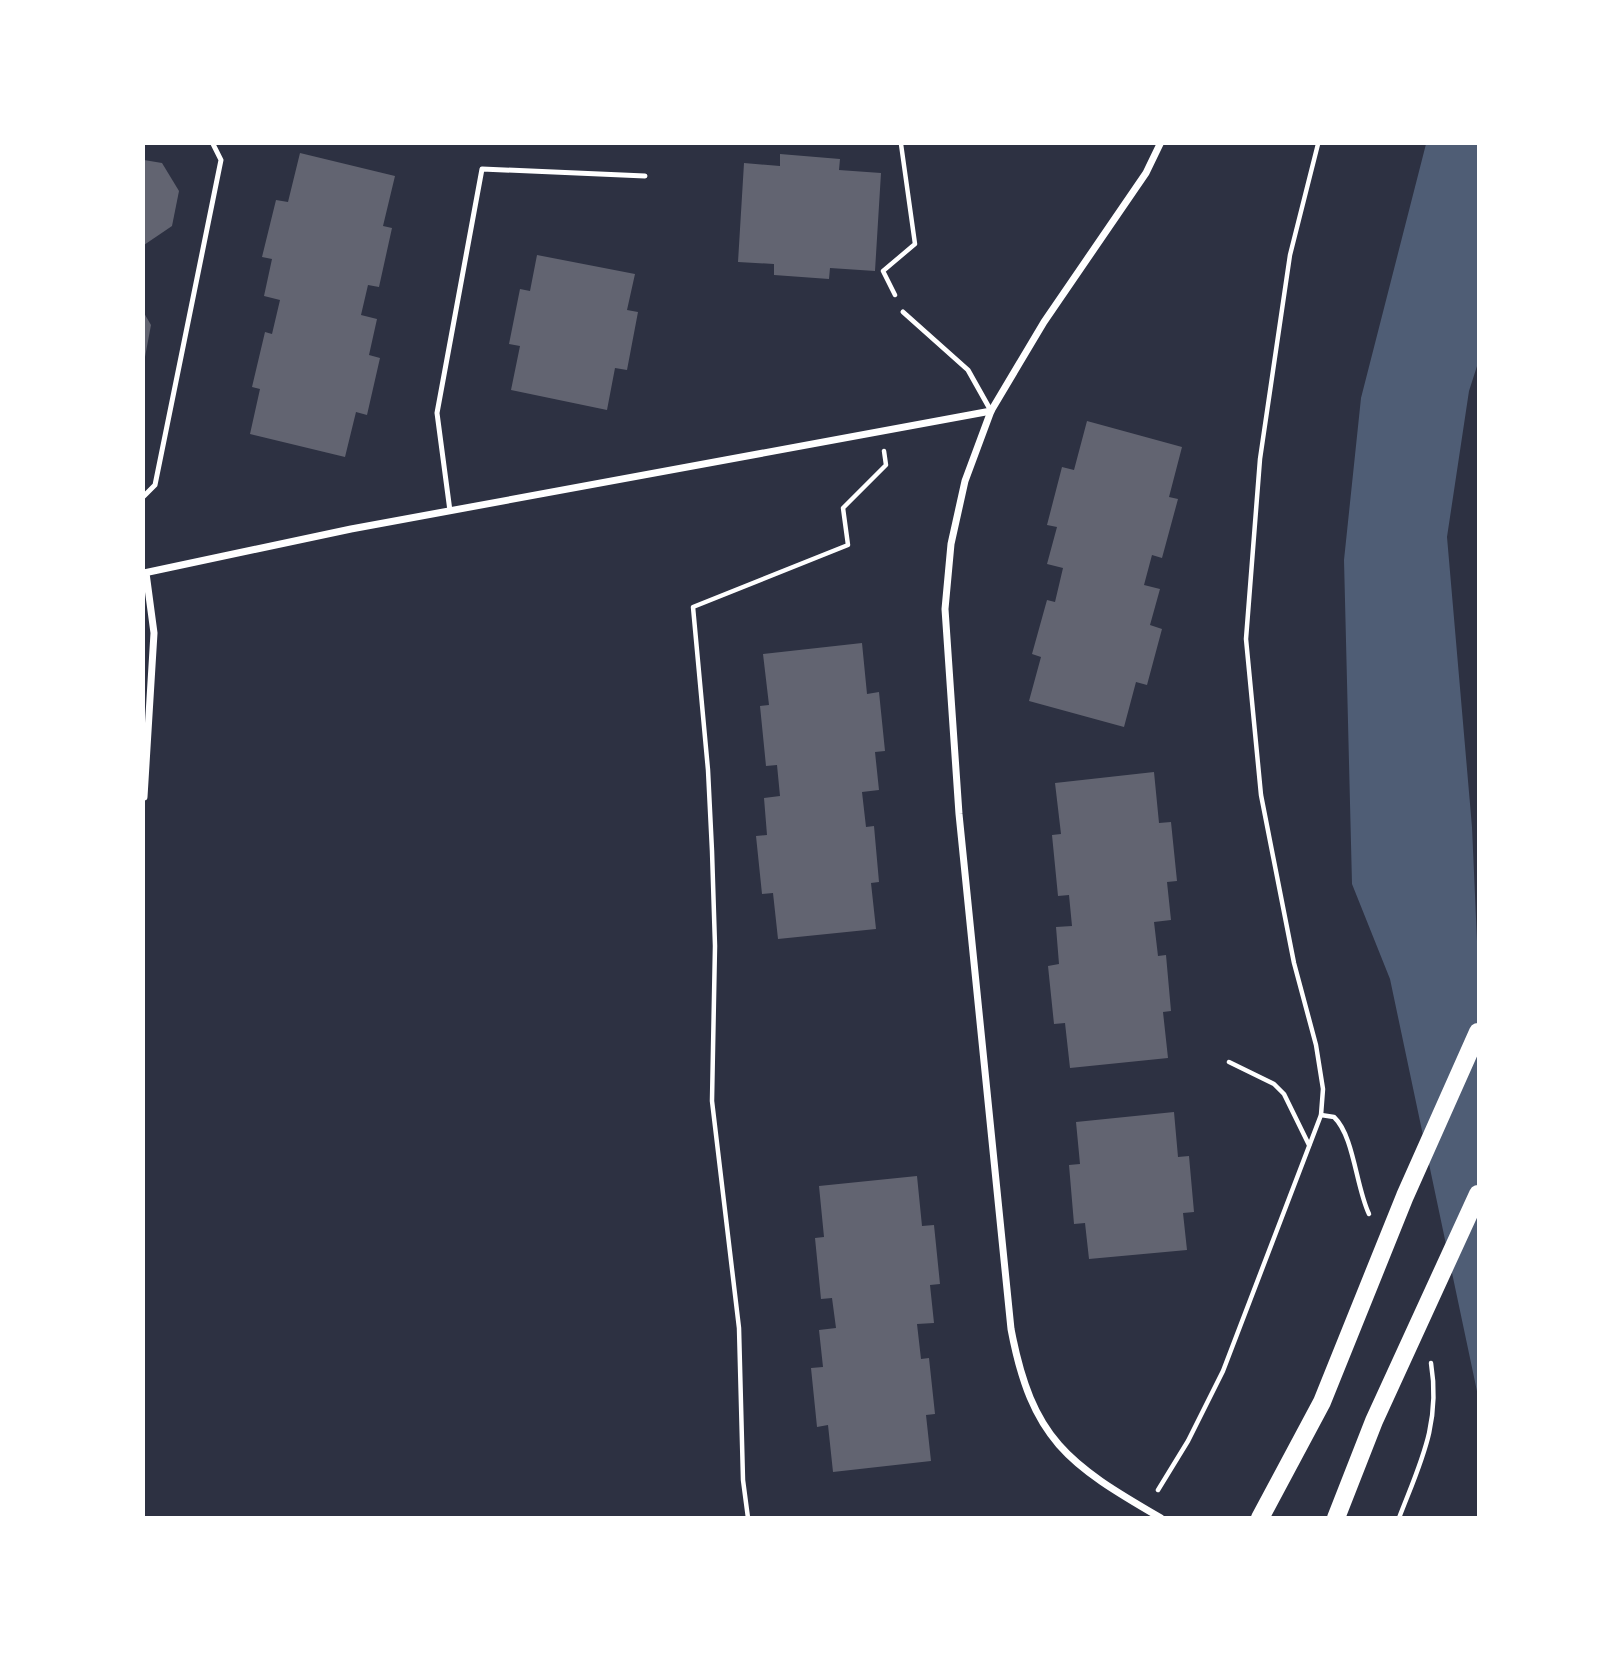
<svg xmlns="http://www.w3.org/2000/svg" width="1622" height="1661" viewBox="0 0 1622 1661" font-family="Helvetica,sans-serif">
	<rect width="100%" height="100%" fill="#2d3142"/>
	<polygon fill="#4f5d75" points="1426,144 1478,144 1478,363 1469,391 1447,537 1472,827 1478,964 1478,1396 1390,979 1352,884 1344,560 1361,398"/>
	<g fill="#626471">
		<polygon points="300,153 395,176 383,226 392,228 379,287 368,285 361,315 377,319 369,355 380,358 367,415 356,412 345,457 250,434 260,389 252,387 265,332 272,334 280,300 264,296 272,259 262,257 276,200 288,202"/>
		<polygon points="780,154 840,159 839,170 881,173 875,271 830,268 829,279 774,275 774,264 738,262 744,163 780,166"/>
		<polygon points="144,160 162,163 179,191 172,226 144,245"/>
		<polygon points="537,255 635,274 627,310 638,312 627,370 615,368 607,410 511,390 520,346 509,344 520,289 530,291"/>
		<polygon points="144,313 151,325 145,357 144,357"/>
		<polygon points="1087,421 1182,447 1169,497 1178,499 1162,558 1152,555 1144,585 1160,589 1150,625 1162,629 1147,685 1136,682 1124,727 1029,701 1041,657 1032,654 1047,600 1055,602 1063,568 1047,564 1057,527 1047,525 1062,467 1074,470"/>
		<polygon points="862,643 867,694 879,692 885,751 875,752 879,790 862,792 866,827 874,826 879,882 871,883 876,929 778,939 773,893 762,894 756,836 767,835 764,798 780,796 777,765 766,766 760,706 769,705 763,654"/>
		<polygon points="1154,772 1159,823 1171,822 1177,881 1167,882 1171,920 1154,922 1158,956 1166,955 1171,1011 1163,1012 1168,1058 1070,1068 1065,1023 1054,1024 1048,966 1059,964 1056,927 1072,926 1069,895 1058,896 1052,835 1061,834 1055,783"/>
		<polygon points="1174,1112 1178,1157 1189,1156 1194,1212 1183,1213 1187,1250 1089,1259 1085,1223 1074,1224 1069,1165 1080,1164 1076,1122"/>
		<polygon points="917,1176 922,1226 934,1225 940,1284 930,1285 934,1323 917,1324 921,1359 929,1358 935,1414 926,1415 931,1461 833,1472 828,1425 817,1427 811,1368 823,1367 819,1330 836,1328 832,1298 821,1299 815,1238 824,1237 819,1186"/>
	</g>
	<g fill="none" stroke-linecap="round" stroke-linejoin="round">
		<g stroke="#fff" stroke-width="4.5">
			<polyline points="895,295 883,271 915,244 901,144"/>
			<polyline points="1229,1062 1274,1084 1284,1094 1309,1145"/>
			<path d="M1321 1115 1334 1117C1354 1136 1356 1187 1369 1214"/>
			<polyline points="1158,1490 1188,1441 1223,1371 1321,1115 1323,1089 1316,1045 1294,963 1261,795 1246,639 1260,459 1290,255 1318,144"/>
			<polyline points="748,1518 743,1480 739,1328 712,1101 715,946 712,851 708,770 693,607 848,545 843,508 886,465 884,451"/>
			<path d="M1399 1518C1420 1463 1441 1424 1431 1363"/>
		</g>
		<g stroke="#fff" stroke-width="5">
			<polyline points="903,312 968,370 991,411"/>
			<polyline points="144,496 155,485 221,160 213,144"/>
			<polyline points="450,511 437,413 482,169 645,176"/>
		</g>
		<g stroke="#fff" stroke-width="7">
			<path d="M1160 144 1146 173 1044 322 991 411 965 481 951 544 945 609 959 814 1011 1329C1032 1440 1068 1464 1161 1518"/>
			<polyline points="144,573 351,529 991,411"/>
			<polyline points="144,797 154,633 146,573"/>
		</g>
		<g stroke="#fff" stroke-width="18">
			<polyline points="1260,1518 1322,1402 1405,1196 1478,1032"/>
			<polyline points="1336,1518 1374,1421 1478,1194"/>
		</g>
	</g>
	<rect width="1622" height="1661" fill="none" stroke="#ffffff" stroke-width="290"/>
</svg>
